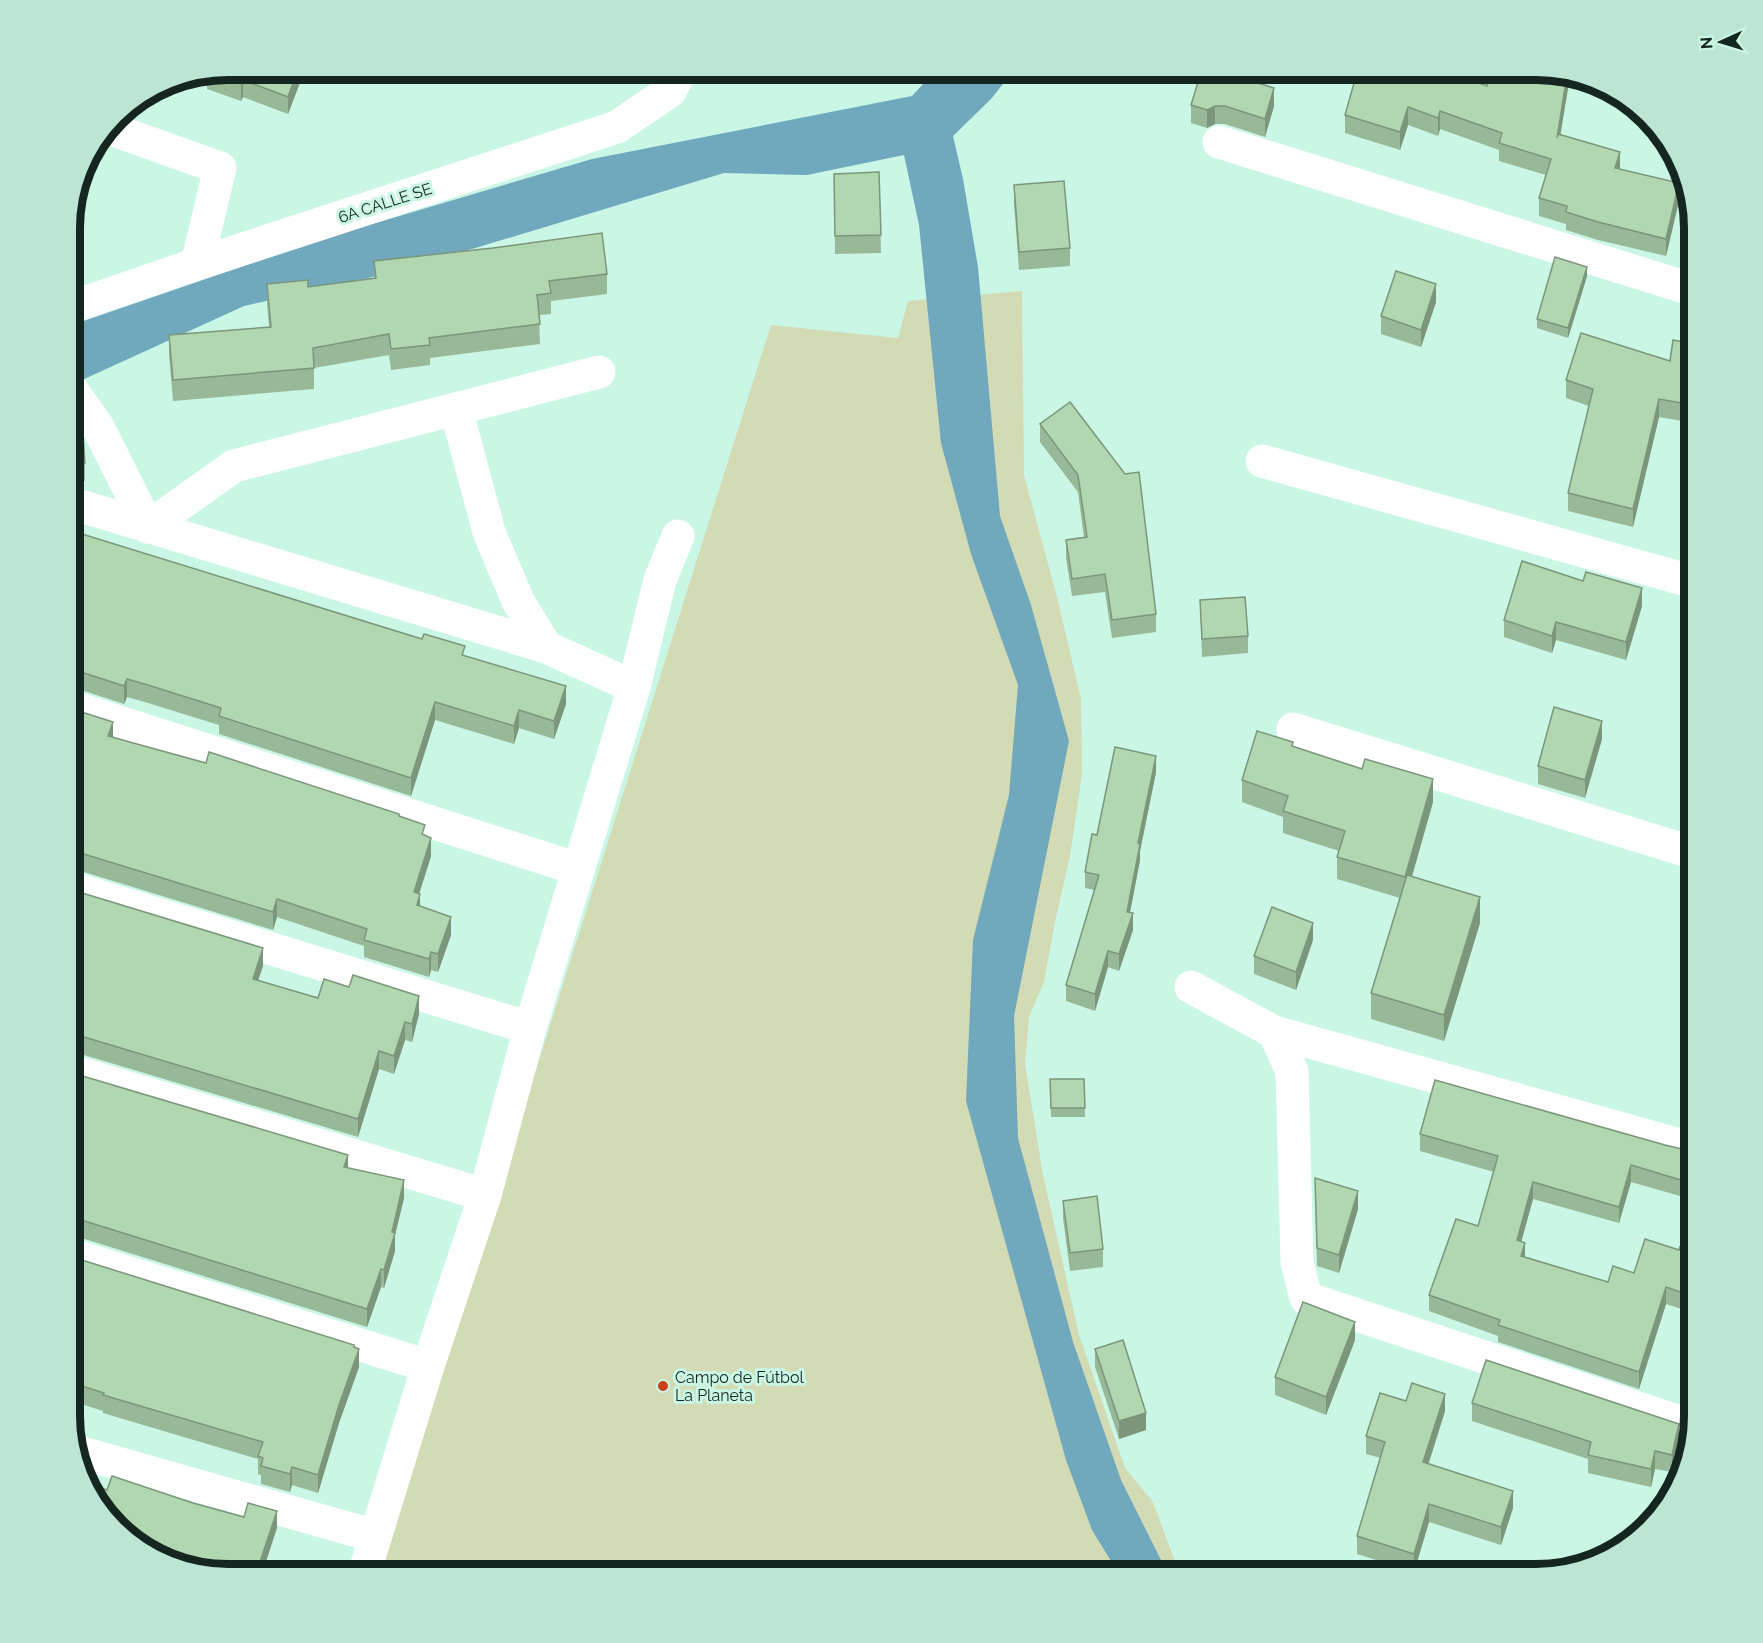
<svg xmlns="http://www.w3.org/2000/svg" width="1763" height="1643" viewBox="0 0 1763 1643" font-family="Raleway,sans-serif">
	<rect width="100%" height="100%" fill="#caf6e6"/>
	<polygon fill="#d2dbb3" points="1022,291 1024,475 1057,597 1081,699 1082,774 1070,856 1055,922 1044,982 1029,1017 1025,1064 1043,1175 1079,1335 1125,1468 1153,1502 1174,1559 1182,1574 377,1574 771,325 898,338 908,301"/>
	<polygon fill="#70a8be" points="937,69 1015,69 991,99 953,136 963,179 978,267 1000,516 1031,605 1069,741 1014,1016 1018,1138 1073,1342 1121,1480 1168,1574 1119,1574 1092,1530 1066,1460 966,1101 973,940 1009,795 1018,685 971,554 941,443 919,225 904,155 807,175 724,173 399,271 244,306 69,386 69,326 325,238 592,159 912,96"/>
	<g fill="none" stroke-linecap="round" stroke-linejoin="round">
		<g stroke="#fff" stroke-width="33">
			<polyline points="108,128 220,168 197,264"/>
			<polyline points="1219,142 1694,290"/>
			<polyline points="69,308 197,264 617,127 670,91 681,69"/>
			<polyline points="69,386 98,427 148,527 234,466 599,372"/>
			<polyline points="456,409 489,532 518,601 546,647"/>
			<polyline points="1262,461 1694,582"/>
			<polyline points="84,507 546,647 634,687"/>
			<polyline points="69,706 578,869"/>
			<polyline points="1293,729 1694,853"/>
			<polyline points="69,887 530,1028"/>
			<polyline points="1191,987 1274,1032 1292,1071 1297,1262 1306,1298 1692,1426"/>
			<polyline points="1274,1032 1694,1149"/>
			<polyline points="69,1070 485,1195"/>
			<polyline points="69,1254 428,1366"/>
			<polyline points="75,1451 375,1536"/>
			<polyline points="364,1574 428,1366 485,1195 530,1028 634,687 660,580 678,536"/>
		</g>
	</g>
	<g fill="#98b997">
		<polygon points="228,69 304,69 304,72 288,114 243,97 241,101 207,89 207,79 194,76"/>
		<polygon points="386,69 422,69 419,83 386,74"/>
		<polygon points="1068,69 1100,69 1093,83"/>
		<polygon points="1570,76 1560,134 1620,169 1679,201 1666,256 1598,240 1566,230 1566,224 1539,216 1539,198 1546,175 1499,161 1499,150 1440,129 1438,136 1408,125 1400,150 1345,133 1345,115 1487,86"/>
		<polygon points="1191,105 1274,106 1265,137 1225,124 1215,124 1207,128 1191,123"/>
		<polygon points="879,172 881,253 835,254 834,174"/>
		<polygon points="1014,185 1070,248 1070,266 1019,270 1014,203"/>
		<polygon points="374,261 607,274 607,294 551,301 551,314 539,315 540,344 430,358 430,365 391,370 389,355 314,368 314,389 173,401 169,355 169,335 269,327 267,304 267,284 308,287 374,278"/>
		<polygon points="1587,276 1568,338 1537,328 1537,319"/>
		<polygon points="1436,302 1421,347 1381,334 1381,316"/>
		<polygon points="1694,344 1694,423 1659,417 1633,527 1568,511 1568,493 1589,406 1566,398 1566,380 1670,361"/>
		<polygon points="69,401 85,463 85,481 69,482"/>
		<polygon points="1070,402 1156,614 1156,632 1112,638 1105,592 1072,596 1066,558 1066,540 1084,538 1078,492 1040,442 1040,424"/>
		<polygon points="69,530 465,656 566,704 554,739 519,728 514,744 435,720 411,796 219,734 219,725 148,703 127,697 124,704 75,688 69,688"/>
		<polygon points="1200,600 1248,636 1248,653 1202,657"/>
		<polygon points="1642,606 1626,660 1556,640 1552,653 1504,637 1504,620"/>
		<polygon points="69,708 113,738 399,816 425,836 431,856 419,894 420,906 451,935 438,972 431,970 429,977 364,957 364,946 277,917 273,930 74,869 69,869"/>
		<polygon points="1602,739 1585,798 1538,784 1538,766"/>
		<polygon points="1293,747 1433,802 1412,877 1480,923 1444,1041 1371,1019 1371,993 1400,898 1337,879 1337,857 1339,851 1283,833 1283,817 1242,802 1242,780"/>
		<polygon points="1156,772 1140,851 1140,860 1130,912 1133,930 1119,971 1108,967 1095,1011 1066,1001 1066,985 1094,890 1085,888 1085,872 1097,835"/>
		<polygon points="69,889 263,966 258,980 318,998 419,1014 412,1042 405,1040 394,1074 379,1069 358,1137 74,1052 69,1052"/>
		<polygon points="1313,940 1296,990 1254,974 1254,956"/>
		<polygon points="69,1072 348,1168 404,1198 395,1235 395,1251 384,1288 381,1287 367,1327 75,1236 69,1236"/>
		<polygon points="1050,1079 1084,1079 1085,1117 1051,1117"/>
		<polygon points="1420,1134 1665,1145 1690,1151 1694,1150 1694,1200 1631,1182 1619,1223 1533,1199 1521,1242 1525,1257 1608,1282 1634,1273 1679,1250 1694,1204 1694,1313 1666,1304 1639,1389 1498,1342 1498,1336 1429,1311 1429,1295 1478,1226 1494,1172 1420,1151"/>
		<polygon points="1315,1178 1358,1209 1339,1273 1317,1266"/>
		<polygon points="1063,1201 1103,1249 1103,1267 1070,1271 1063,1218"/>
		<polygon points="69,1256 354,1347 359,1367 339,1423 318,1493 292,1485 290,1492 261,1484 261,1475 258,1474 258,1459 103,1413 103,1411 69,1400"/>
		<polygon points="1355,1340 1326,1415 1275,1395 1275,1377"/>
		<polygon points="1095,1349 1146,1430 1119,1439 1095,1367"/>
		<polygon points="1406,1401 1445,1411 1429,1463 1513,1508 1501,1545 1429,1522 1414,1572 1357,1554 1357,1536 1381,1458 1366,1454 1366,1436"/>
		<polygon points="1472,1403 1679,1441 1672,1472 1655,1469 1651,1487 1588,1473 1588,1459 1472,1421"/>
	</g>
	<g fill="#7c967b">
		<polygon points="298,69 304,69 304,72 288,114 288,97"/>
		<polygon points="420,69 422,69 419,83 419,74"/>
		<polygon points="1093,69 1100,69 1093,83"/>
		<polygon points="1567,75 1570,76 1557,156 1557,138"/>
		<polygon points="243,80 243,97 241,101 241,84"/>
		<polygon points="1274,88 1274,106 1265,137 1265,119"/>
		<polygon points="1215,106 1215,124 1207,128 1207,110"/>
		<polygon points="1408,107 1408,125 1400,150 1400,132"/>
		<polygon points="1440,111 1440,129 1438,136 1438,118"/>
		<polygon points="1620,152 1620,170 1615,168"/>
		<polygon points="1679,183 1679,201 1666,256 1666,239"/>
		<polygon points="1587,267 1587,276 1568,338 1568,328"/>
		<polygon points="1436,284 1436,302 1421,347 1421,330"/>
		<polygon points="1659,399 1659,417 1633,527 1633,509"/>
		<polygon points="1642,588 1642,606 1626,660 1626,642"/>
		<polygon points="1556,622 1556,640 1552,653 1552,636"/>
		<polygon points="127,679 127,697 124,704 124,686"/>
		<polygon points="566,686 566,704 554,739 554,721"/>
		<polygon points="435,702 435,720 411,796 411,778"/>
		<polygon points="519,710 519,728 514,744 514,726"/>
		<polygon points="1602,721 1602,739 1585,798 1585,780"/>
		<polygon points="113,722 113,740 108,736"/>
		<polygon points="1156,756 1156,772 1140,851 1140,860 1127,928 1127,912 1138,843"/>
		<polygon points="1433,779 1433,802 1405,900 1405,877"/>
		<polygon points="431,838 431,856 414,910 414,892"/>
		<polygon points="420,894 420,912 417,905"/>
		<polygon points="1480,897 1480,923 1444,1041 1444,1015"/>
		<polygon points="277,899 277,917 273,930 273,912"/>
		<polygon points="1133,913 1133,930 1119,971 1119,954"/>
		<polygon points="451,917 451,935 438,972 438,954"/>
		<polygon points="1313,923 1313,940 1296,990 1296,972"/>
		<polygon points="263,948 263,966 253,996 253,979"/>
		<polygon points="1108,951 1108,967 1095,1011 1095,994"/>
		<polygon points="431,952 431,970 429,977 429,959"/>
		<polygon points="419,996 419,1014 412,1042 412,1024"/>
		<polygon points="405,1022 405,1040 394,1074 394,1056"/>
		<polygon points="379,1051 379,1069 358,1137 358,1119"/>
		<polygon points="348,1155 348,1173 344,1167"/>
		<polygon points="1631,1165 1631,1182 1619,1223 1619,1207"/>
		<polygon points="404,1180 404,1198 395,1235 395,1251 384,1288 384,1270"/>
		<polygon points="1533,1182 1533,1199 1517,1257 1517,1240"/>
		<polygon points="1358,1191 1358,1209 1339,1273 1339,1255"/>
		<polygon points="1525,1243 1525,1260 1521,1256"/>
		<polygon points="381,1269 381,1287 367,1327 367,1309"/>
		<polygon points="1666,1287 1666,1304 1639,1389 1639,1372"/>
		<polygon points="1355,1322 1355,1340 1326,1415 1326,1397"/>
		<polygon points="354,1345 354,1362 359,1349 359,1367 339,1423 318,1493 318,1475"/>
		<polygon points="1445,1394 1445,1411 1423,1480 1423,1462"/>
		<polygon points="1146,1413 1146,1430 1119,1439 1119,1421"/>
		<polygon points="1679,1424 1679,1441 1672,1472 1672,1455"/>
		<polygon points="1655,1451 1655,1469 1651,1487 1651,1469"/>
		<polygon points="292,1467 292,1485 290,1492 290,1474"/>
		<polygon points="1513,1491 1513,1508 1501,1545 1501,1527"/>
		<polygon points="1429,1504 1429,1522 1414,1572 1414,1554"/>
		<polygon points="277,1511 277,1528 262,1574 256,1574"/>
	</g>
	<g fill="#b1d7b0" stroke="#7c967b" stroke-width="1.5">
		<polygon points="228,69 298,69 288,97 243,80 241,84 210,73"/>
		<polygon points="400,69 420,69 419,74"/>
		<polygon points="1202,69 1213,69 1274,88 1265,119 1225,106 1215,106 1207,110 1191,105"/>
		<polygon points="1358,69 1441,69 1487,86 1490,69 1545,69 1567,75 1557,138 1558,134 1620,152 1615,168 1679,183 1666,239 1598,222 1566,212 1567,206 1539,198 1551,159 1499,143 1502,133 1440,111 1438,118 1408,107 1400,132 1345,115"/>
		<polygon points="879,172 881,235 835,236 834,174"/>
		<polygon points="1064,181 1070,248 1019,252 1014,185"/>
		<polygon points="602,233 607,274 549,281 551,293 537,295 540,324 429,338 430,345 391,349 389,334 313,348 314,368 173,380 169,335 271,327 267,284 308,280 308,287 376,278 374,261 493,248"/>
		<polygon points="1555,257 1587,267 1568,328 1537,319"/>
		<polygon points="1396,271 1436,284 1421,330 1381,316"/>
		<polygon points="1581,333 1670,361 1673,340 1694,344 1694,405 1659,399 1633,509 1568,493 1593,389 1566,380"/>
		<polygon points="69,401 82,419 85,463 69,464"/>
		<polygon points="1070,402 1125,474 1139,472 1156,614 1112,620 1105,574 1072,579 1066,540 1087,537 1078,475 1040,424"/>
		<polygon points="69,530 422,639 424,634 465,646 462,655 566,686 554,721 519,710 514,726 435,702 411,778 219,716 221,708 148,685 127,679 124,686 75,670 69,670"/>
		<polygon points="1522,561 1583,581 1586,572 1642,588 1626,642 1556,622 1552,636 1504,620"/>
		<polygon points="1245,597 1248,636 1202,639 1200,600"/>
		<polygon points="1554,707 1602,721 1585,780 1538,766"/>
		<polygon points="69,708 113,722 108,736 206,763 209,752 399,814 399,816 425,825 422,834 431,838 414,892 420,894 417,905 451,917 438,954 431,952 429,959 364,940 367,929 277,899 273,912 74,851 69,851"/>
		<polygon points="1257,731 1293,742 1292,746 1362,769 1365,759 1433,779 1405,877 1337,857 1345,831 1283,811 1288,796 1242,780"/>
		<polygon points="1115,747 1156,756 1138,843 1140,844 1127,912 1133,913 1119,954 1108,951 1095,994 1066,985 1099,875 1085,872 1092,834 1097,835"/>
		<polygon points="1407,875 1480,897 1444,1015 1371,993"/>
		<polygon points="69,889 263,948 253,979 318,998 324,979 349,987 353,975 419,996 412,1024 405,1022 394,1056 379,1051 358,1119 74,1034 69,1034"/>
		<polygon points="1272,907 1313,923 1296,972 1254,956"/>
		<polygon points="69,1072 348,1155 344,1167 404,1180 392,1232 395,1233 384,1270 381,1269 367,1309 75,1218 69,1218"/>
		<polygon points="1050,1079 1084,1079 1085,1108 1051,1108"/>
		<polygon points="1435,1080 1665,1145 1690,1151 1694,1150 1694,1184 1631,1165 1619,1207 1533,1182 1517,1240 1525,1243 1521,1256 1608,1282 1613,1266 1634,1273 1645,1239 1679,1250 1694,1204 1694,1297 1666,1287 1639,1372 1498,1325 1500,1320 1429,1295 1456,1219 1478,1226 1498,1156 1420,1134"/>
		<polygon points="1315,1178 1358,1191 1339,1255 1317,1248"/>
		<polygon points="1097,1196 1103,1249 1070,1253 1063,1201"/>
		<polygon points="69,1256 354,1345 354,1347 359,1349 339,1405 318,1475 292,1467 290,1474 261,1466 263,1458 258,1456 263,1442 103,1395 104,1393 69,1382"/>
		<polygon points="1303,1302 1355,1322 1326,1397 1275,1377"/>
		<polygon points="1123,1340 1146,1413 1119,1421 1095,1349"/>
		<polygon points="1486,1360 1679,1424 1672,1455 1655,1451 1651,1469 1588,1455 1591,1442 1472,1403"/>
		<polygon points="1412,1383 1445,1394 1423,1462 1513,1491 1501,1527 1429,1504 1414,1554 1357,1536 1385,1442 1366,1436 1380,1393 1406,1401"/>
		<polygon points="112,1476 193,1503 244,1517 248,1503 277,1511 256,1574 228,1574 167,1562 115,1527 86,1483 107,1490"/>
	</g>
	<circle fill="#c94117" stroke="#caf6e6" stroke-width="2" cx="663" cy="1386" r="6"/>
	<g text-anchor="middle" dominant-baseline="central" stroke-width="6" stroke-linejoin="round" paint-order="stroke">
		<g font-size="16" fill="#152620" stroke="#caf6e6">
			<text transform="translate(385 203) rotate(-18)">6A CALLE SE</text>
		</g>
		<g font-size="16" fill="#152620" stroke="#caf6e6" text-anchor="start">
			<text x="675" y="1377">Campo de Fútbol<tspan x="675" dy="18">La Planeta</tspan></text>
		</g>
	</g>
	<path d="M0 0H1763V1643H0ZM228 80H1536A148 148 0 0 1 1684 228V1416A148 148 0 0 1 1536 1564H228A148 148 0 0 1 80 1416V228A148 148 0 0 1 228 80Z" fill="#bce5d6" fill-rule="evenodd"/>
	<path fill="none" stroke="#152620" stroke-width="8" d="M228 80H1536A148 148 0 0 1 1684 228V1416A148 148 0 0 1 1536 1564H228A148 148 0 0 1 80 1416V228A148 148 0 0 1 228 80Z"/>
	<g transform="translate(1721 42) rotate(266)" stroke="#caf6e6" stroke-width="4.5" paint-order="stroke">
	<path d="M0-4.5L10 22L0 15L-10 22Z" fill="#152620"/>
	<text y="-9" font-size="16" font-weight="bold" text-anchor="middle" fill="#152620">N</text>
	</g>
</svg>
